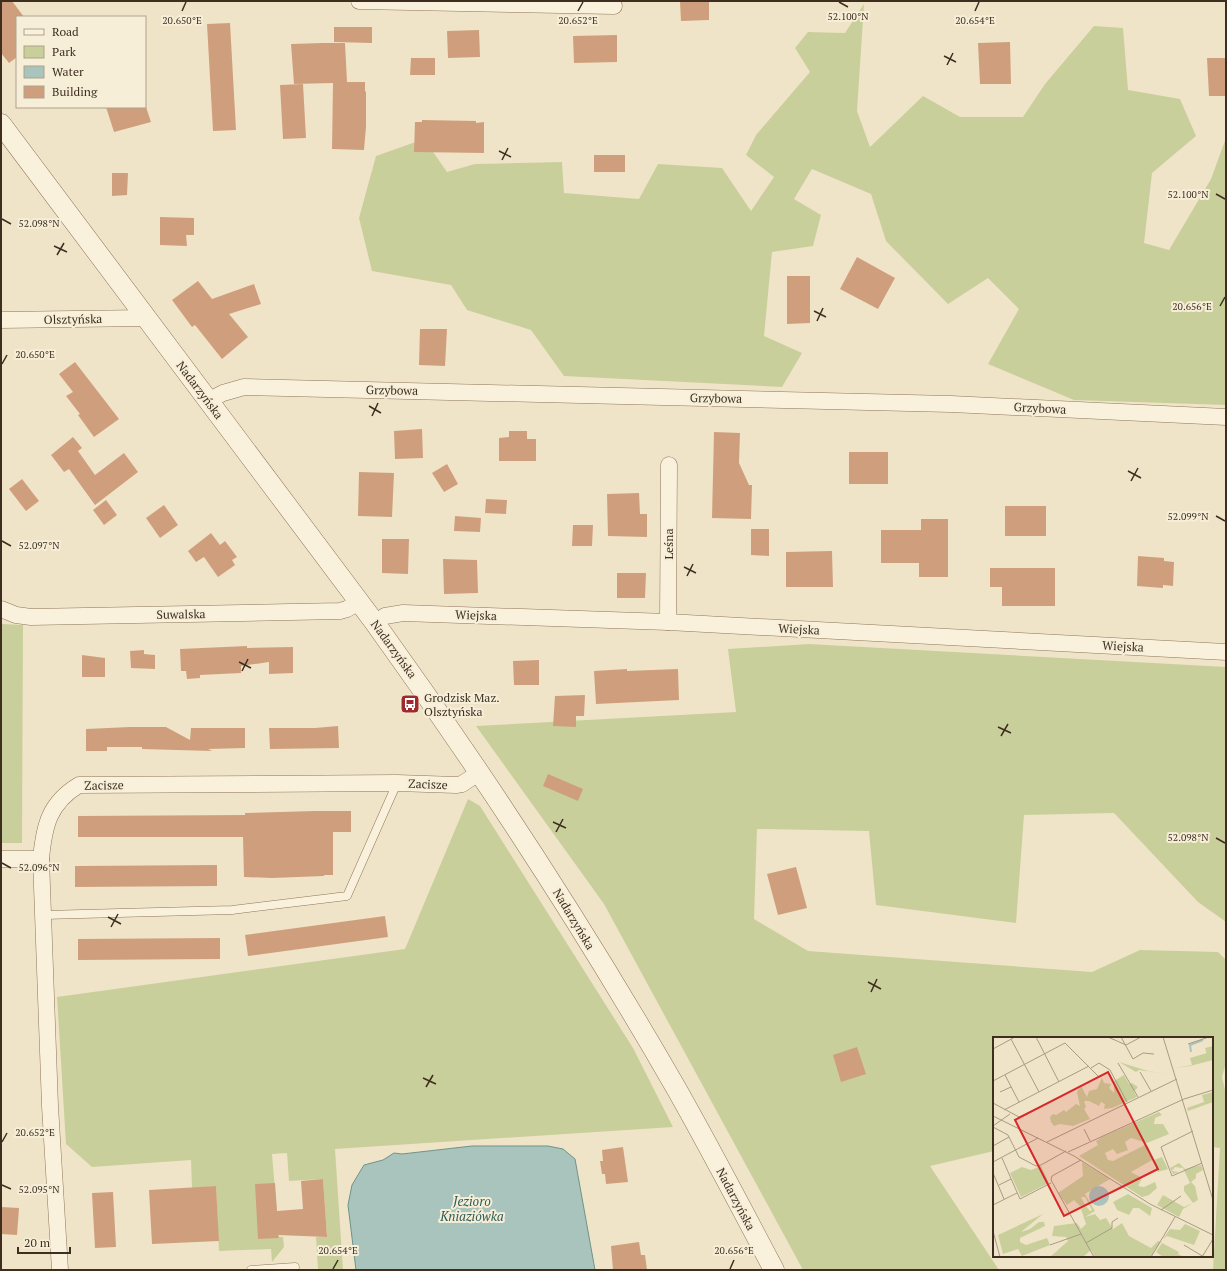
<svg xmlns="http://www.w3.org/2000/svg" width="1227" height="1271" viewBox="0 0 1227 1271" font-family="'PT Serif',serif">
	<rect width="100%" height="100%" fill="#f0e4c8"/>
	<g fill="#c9cf9b">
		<polygon points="864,4 857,111 870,147 923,96 960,117 1023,117 1045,84 1094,26 1123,28 1128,90 1180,99 1196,136 1152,173 1144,243 1169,250 1211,179 1226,138 1226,405 1074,400 988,364 1019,309 988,278 948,304 886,241 871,194 812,169 794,199 821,215 813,246 772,252 764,336 802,353 782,387 564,376 531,330 467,310 451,285 372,271 359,218 376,156 424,139 447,172 475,164 562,162 564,193 639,199 658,164 722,168 751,211 774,177 746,155 756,135 810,72 795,48 808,32 845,33"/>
		<polygon points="1,624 23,625 22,843 1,843"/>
		<polygon points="809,644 1226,667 1226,922 1198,902 1114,813 1024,815 1016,923 876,905 869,831 757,829 754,919 808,951 1092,972 1140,950 1218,952 1226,960 1226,1063 1222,1077 1226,1094 1226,1270 1213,1270 1220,1148 1212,1147 1212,1038 994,1038 994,1151 930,1166 999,1270 803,1270 604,904 476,726 736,712 728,649"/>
		<polygon points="468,799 480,806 633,1048 673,1127 335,1149 343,1270 318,1270 316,1237 327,1237 323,1179 289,1181 287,1153 272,1154 279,1237 283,1237 284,1247 272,1262 271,1249 219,1251 216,1186 192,1188 191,1160 92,1167 66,1144 57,997 405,949"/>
	</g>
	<polygon fill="#a9c4bc" stroke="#6f938a" points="472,1146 548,1146 563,1149 575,1159 595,1270 356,1270 348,1205 352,1185 364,1165 383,1160 394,1153 402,1154"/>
	<g fill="#cf9f7d">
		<polygon points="1,1 12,1 24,17 17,17 17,57 9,63 1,53"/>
		<polygon points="680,2 709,2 709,20 681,21"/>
		<polygon points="230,23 236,130 213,131 207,24"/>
		<polygon points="334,27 372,27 372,43 334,42"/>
		<polygon points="479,30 480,57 448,58 447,31"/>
		<polygon points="617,35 617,62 574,63 573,36"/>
		<polygon points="1010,42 1011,84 980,84 978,43"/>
		<polygon points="322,43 345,43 347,82 365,82 365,91 366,92 366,127 364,150 332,149 333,83 294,84 291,44"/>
		<polygon points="411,58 435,58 435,75 410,75"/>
		<polygon points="1207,58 1226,58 1226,96 1209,96"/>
		<polygon points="303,84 306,138 283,139 280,85"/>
		<polygon points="106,107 146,107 151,122 114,132"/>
		<polygon points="422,120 476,121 476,123 484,122 484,153 414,152 415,122 422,122"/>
		<rect x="594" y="155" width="31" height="17"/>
		<polygon points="112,173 128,173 127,195 112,196"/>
		<polygon points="160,217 194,218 194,235 186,235 187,246 160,245"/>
		<polygon points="857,257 895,278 878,309 840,289"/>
		<polygon points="787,276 810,276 810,323 787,324"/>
		<polygon points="198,281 212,299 254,284 261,304 229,314 248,337 222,359 195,325 192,327 172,300"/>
		<polygon points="420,329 447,329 445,366 419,365"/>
		<polygon points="75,362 119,419 94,437 78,415 80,414 66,396 73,392 59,374"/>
		<polygon points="422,429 423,458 395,459 394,431"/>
		<polygon points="509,431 527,431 527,439 536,439 536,461 499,461 499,438 509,437"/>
		<polygon points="714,432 740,433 739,463 749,485 752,485 751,519 712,518"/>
		<polygon points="73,437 82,448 78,451 95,475 124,453 138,472 95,505 69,469 64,472 51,455"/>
		<rect x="849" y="452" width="39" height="32"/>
		<polygon points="447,464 458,484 444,492 432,473"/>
		<polygon points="359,472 394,473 392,517 358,516"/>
		<polygon points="22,479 39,501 26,511 9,489"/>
		<polygon points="639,493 640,514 647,514 647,537 608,536 607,494"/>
		<polygon points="486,499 507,500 506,514 485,513"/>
		<polygon points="106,500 117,515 104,525 93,510"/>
		<polygon points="164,505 178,525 160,538 146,518"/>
		<rect x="1005" y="506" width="41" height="30"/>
		<polygon points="455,516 481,518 480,532 454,531"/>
		<polygon points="921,519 948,519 948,577 919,577 919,563 881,563 881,530 921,530"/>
		<polygon points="573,525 593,525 592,546 572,546"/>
		<polygon points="751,529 769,529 769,556 751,555"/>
		<polygon points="211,533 220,545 225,541 237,557 232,560 235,565 218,577 204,557 196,562 188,551"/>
		<polygon points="382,539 409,539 408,574 382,573"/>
		<polygon points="832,551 833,587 786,587 786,552"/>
		<polygon points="1138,556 1164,558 1164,561 1174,562 1173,586 1163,585 1163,588 1137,586"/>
		<polygon points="443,559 477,560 478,593 444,594"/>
		<polygon points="990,568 1055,568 1055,606 1002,606 1002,587 990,587"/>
		<polygon points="617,573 646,573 645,598 617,598"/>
		<polygon points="247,646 247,648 293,647 293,673 269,674 269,662 241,666 241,673 200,675 200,678 187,679 186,671 181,671 180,649"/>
		<polygon points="144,650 144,654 155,655 155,669 131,668 130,651"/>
		<polygon points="82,655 105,658 105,677 82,677"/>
		<polygon points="539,660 539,685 514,685 513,661"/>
		<polygon points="627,669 627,671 678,669 679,700 596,704 594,671"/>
		<polygon points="585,695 584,716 576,716 576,727 553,726 555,696"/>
		<polygon points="338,726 339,748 270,749 269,728 315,728"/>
		<polygon points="130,727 166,727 190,740 191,728 245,728 245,748 208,749 212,751 142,749 142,747 107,747 107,751 86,751 86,729"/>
		<polygon points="548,774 583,789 578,801 543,786"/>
		<polygon points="315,811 351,811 351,832 333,832 333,875 324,875 324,876 272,878 244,877 243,837 78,837 78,816 245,815 245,813"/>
		<polygon points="217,865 217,886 75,887 75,866"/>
		<polygon points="796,867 807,908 778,915 767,874"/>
		<polygon points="385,916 388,937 248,956 245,935"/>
		<polygon points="220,938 220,959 78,960 78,939"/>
		<polygon points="857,1047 866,1074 841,1082 833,1055"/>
		<polygon points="623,1147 628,1182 606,1184 605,1174 602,1174 600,1161 603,1161 602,1150"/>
		<polygon points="323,1179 327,1237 278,1235 279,1238 258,1239 255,1184 275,1183 277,1211 303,1209 301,1181"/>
		<polygon points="216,1186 219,1241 152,1244 149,1190"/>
		<polygon points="113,1192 116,1247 95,1248 92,1193"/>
		<polygon points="1,1207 19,1208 17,1235 1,1234"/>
		<polygon points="639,1242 641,1255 645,1255 647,1270 613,1270 611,1246"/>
	</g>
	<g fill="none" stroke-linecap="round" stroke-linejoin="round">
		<defs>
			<g id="service">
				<polyline points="44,915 232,910 347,896 397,783"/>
				<polyline points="251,1270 295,1267"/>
			</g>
			<g id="minor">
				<polyline points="359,1 614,6"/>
				<polyline points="1,320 146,318"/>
				<polyline points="208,401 223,393 244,387 951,404 1226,417"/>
				<polyline points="1,609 16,615 31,617 340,611 347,609 359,602"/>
				<polyline points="668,622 669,465"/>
				<polyline points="375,623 385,616 403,613 668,622 1226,652"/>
				<polyline points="1,859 41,859"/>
				<path d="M60 1270 50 1106 41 859C44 826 49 803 79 785L397 783 456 785 462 784 480 772"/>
			</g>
			<path id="tertiary" d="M1 124 375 623C483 773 584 928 676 1088 710 1148 742 1209 774 1270"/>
		</defs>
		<use href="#service" stroke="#8d765c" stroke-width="9"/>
		<use href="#minor" stroke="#8d765c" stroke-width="17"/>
		<use href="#tertiary" stroke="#8d765c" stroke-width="21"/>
		<use href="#service" stroke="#faf1dc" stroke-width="8"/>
		<use href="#minor" stroke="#faf1dc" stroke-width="16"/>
		<use href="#tertiary" stroke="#faf1dc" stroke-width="20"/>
	</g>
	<path fill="none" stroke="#3d2e20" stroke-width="1.5" d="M839 2 848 7M182 11 186 2M578 11 583 2M975 11 979 2M944 56 956 62M947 65 953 53M499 151 511 157M502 160 508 148M1216 194 1225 199M2 219 11 224M54 246 67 252M57 255 64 243M1220 306 1225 297M814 311 826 317M817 321 823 308M2 364 7 355M369 406 381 413M372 416 378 403M1128 471 1141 478M1131 481 1138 468M1216 516 1225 521M2 541 11 546M684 567 696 573M687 576 693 564M239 662 251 668M242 671 248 659M998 727 1011 733M1001 736 1008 724M553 822 566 828M556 832 563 819M1216 838 1225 843M2 863 11 868M108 917 121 924M111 927 118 914M868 982 881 989M871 992 877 979M423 1078 436 1084M426 1087 433 1075M2 1142 7 1133M2 1185 11 1189M333 1269 338 1260M730 1269 734 1260"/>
	<defs>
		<symbol id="bus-square" viewBox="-11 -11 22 22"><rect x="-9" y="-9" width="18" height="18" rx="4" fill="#9e2a2b" stroke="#f7eed8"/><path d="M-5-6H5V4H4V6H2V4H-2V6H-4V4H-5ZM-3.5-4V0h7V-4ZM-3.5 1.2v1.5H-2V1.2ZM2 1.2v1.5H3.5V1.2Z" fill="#fff"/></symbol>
	</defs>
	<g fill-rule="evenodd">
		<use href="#bus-square" x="399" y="693" width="22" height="22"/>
	</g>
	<g text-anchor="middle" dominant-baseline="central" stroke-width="4" stroke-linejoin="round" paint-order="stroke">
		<g font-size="12" fill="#3d2e20" stroke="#f7eed8">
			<text transform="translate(73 319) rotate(-1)">Olsztyńska</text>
			<text transform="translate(200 390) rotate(53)">Nadarzyńska</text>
			<text transform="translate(392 390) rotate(1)">Grzybowa</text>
			<text transform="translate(716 398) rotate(1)">Grzybowa</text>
			<text transform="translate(1040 408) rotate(3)">Grzybowa</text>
			<text transform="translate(668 544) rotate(-90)">Leśna</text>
			<text transform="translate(181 614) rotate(-1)">Suwalska</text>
			<text transform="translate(476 615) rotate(2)">Wiejska</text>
			<text transform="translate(799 629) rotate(3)">Wiejska</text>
			<text transform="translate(1123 646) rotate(3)">Wiejska</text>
			<text transform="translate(394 649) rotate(54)">Nadarzyńska</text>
			<text transform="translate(428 784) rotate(2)">Zacisze</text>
			<text transform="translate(104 785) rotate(-1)">Zacisze</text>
			<text transform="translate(574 919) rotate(59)">Nadarzyńska</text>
			<text transform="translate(736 1199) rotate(62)">Nadarzyńska</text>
		</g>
		<g font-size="12" fill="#3d2e20" stroke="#f7eed8" text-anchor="start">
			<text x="424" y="697">Grodzisk Maz.<tspan x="424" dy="14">Olsztyńska</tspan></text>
		</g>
		<g font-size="13" font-style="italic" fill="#2f5d5a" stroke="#f7eed8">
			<text x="472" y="1201">Jezioro<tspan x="472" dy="15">Kniaziówka</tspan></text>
		</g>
	</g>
	<g transform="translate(993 1037)">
		<rect width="220" height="220" fill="#f0e4c8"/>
		<path d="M220 9V23L197 29 181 31 199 28 197 21 214 16 215 21 212 11ZM126 25 155 34 181 38 146 33 143 35ZM131 38 136 47 139 46 145 50 141 55 144 60 119 71 111 72 112 67 108 65 106 69 96 64H91L93 70 91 72 97 82 80 89 67 87 61 89 58 85 57 80 60 77 63 78 71 73 73 75 83 67 87 69 84 55 88 49 94 60 96 54 104 52 109 41 111 46 118 47 116 51 121 56V44ZM220 55V65L195 74 194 71 211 65 209 58ZM166 75 169 78 162 81 161 87H170L176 97 154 106 138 101 132 105 135 113 124 117 120 112 112 116 115 123 120 124 152 108 155 109 161 123 169 120 175 132 165 135 159 123 138 135 149 141 145 149 151 150 162 145 164 151 156 158 149 160 86 119 105 108 103 104 109 100ZM89 125 117 142 92 157 102 174 92 180 102 177 107 183 113 181 120 192 129 186 136 199 158 211 165 204 168 205 158 220H102L98 213 90 220H57L75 204 73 200 59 199 61 189 84 186 88 192 93 187 88 172 93 169 97 174 99 173 92 160H88L92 168 87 169 81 163 74 168 65 156 90 139ZM186 126 192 132 208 128 210 133 203 137V141L198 145 202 149 205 163 190 172 186 180 164 168 170 158 191 170 200 166 191 154V149L197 146 190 131 182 130 179 134 186 135 180 137 177 131ZM48 129 56 146 28 160 17 136 29 130 38 133ZM135 157 159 171 157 179 146 171H140L136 178 124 173 120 165ZM50 177 28 195 37 192 46 185H51L52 189 27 201V205L33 208 54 201 57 208 29 219 25 212 10 217 5 198ZM192 187 207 194 201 208 174 199 170 202 177 192 187 193ZM169 206 186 215 185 217 191 220H170L163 215Z" fill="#c9cf9b"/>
		<path d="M96 159a10 10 0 1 1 20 0a10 10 0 1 1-20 0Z" fill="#a9c4bc"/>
		<path fill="none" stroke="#a9c4bc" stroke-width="2" d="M198 15 197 8 210 3"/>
		<path fill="none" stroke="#a89b85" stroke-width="1" d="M43 0 66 45M115 0 133 8 148 0M128 0 140 22 150 16 161 17M170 0 220 163M18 2 46 55M195 7 216 0M0 12 22 0M125 26 145 60M98 31 106 26 117 33 134 65M147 35 158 54M12 38 26 65M0 44 72 6 105 39M7 55 18 50M0 66 26 80 69 59M11 73 96 29M0 79 81 119 157 167 220 198M0 89 17 77M0 90 15 98 26 120 43 129 48 128 73 114M91 92 97 104M200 94 168 110 179 139 209 126M54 105 184 42M0 109 16 100M75 115 191 62 220 53M9 121 27 162 58 146M88 123 59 139 58 143 101 220M0 125 45 101M0 136 11 162M6 148 18 142M0 168 24 156M168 173 188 159M0 194 7 220M93 206 119 191V185L125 181M57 208 88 197M191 208 211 220M158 220 182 180M209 220 220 202"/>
		<path fill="#d62828" fill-opacity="0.15" stroke="#d62828" stroke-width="2" d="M115 35 165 132 71 179 22 83Z"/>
		<rect width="220" height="220" fill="none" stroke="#3d2e20" stroke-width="2"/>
	</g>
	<g font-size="10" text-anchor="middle" fill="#3d2e20" stroke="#f7eed8" stroke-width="4" stroke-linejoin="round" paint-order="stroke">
		<text x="848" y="20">52.100°N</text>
		<text x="182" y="24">20.650°E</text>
		<text x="578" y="24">20.652°E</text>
		<text x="975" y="24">20.654°E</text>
		<text x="1188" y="198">52.100°N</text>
		<text x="39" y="227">52.098°N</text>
		<text x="1192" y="310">20.656°E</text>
		<text x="35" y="358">20.650°E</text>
		<text x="1188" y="520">52.099°N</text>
		<text x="39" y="549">52.097°N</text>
		<text x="1188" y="841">52.098°N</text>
		<text x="39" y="871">52.096°N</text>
		<text x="35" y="1136">20.652°E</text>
		<text x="39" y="1193">52.095°N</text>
		<text x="338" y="1254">20.654°E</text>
		<text x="734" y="1254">20.656°E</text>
	</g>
	<rect width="1227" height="1271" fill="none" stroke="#3d2e20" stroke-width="4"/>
	<rect x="16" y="16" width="130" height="92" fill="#f7eed8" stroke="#ada18e"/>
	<rect x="24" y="29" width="20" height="6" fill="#faf1dc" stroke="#ada18e"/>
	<text x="52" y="36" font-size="12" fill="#3d2e20">Road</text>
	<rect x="24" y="46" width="20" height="12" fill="#c9cf9b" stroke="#ada18e"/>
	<text x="52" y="56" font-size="12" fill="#3d2e20">Park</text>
	<rect x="24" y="66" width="20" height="12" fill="#a9c4bc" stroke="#ada18e"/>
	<text x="52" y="76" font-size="12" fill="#3d2e20">Water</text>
	<rect x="24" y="86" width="20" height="12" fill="#cf9f7d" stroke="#ada18e"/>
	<text x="52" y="96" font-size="12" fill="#3d2e20">Building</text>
	<path d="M18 1247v6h52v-6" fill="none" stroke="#3d2e20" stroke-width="2"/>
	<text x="24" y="1247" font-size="12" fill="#3d2e20" stroke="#f7eed8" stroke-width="3" paint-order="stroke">20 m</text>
</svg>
